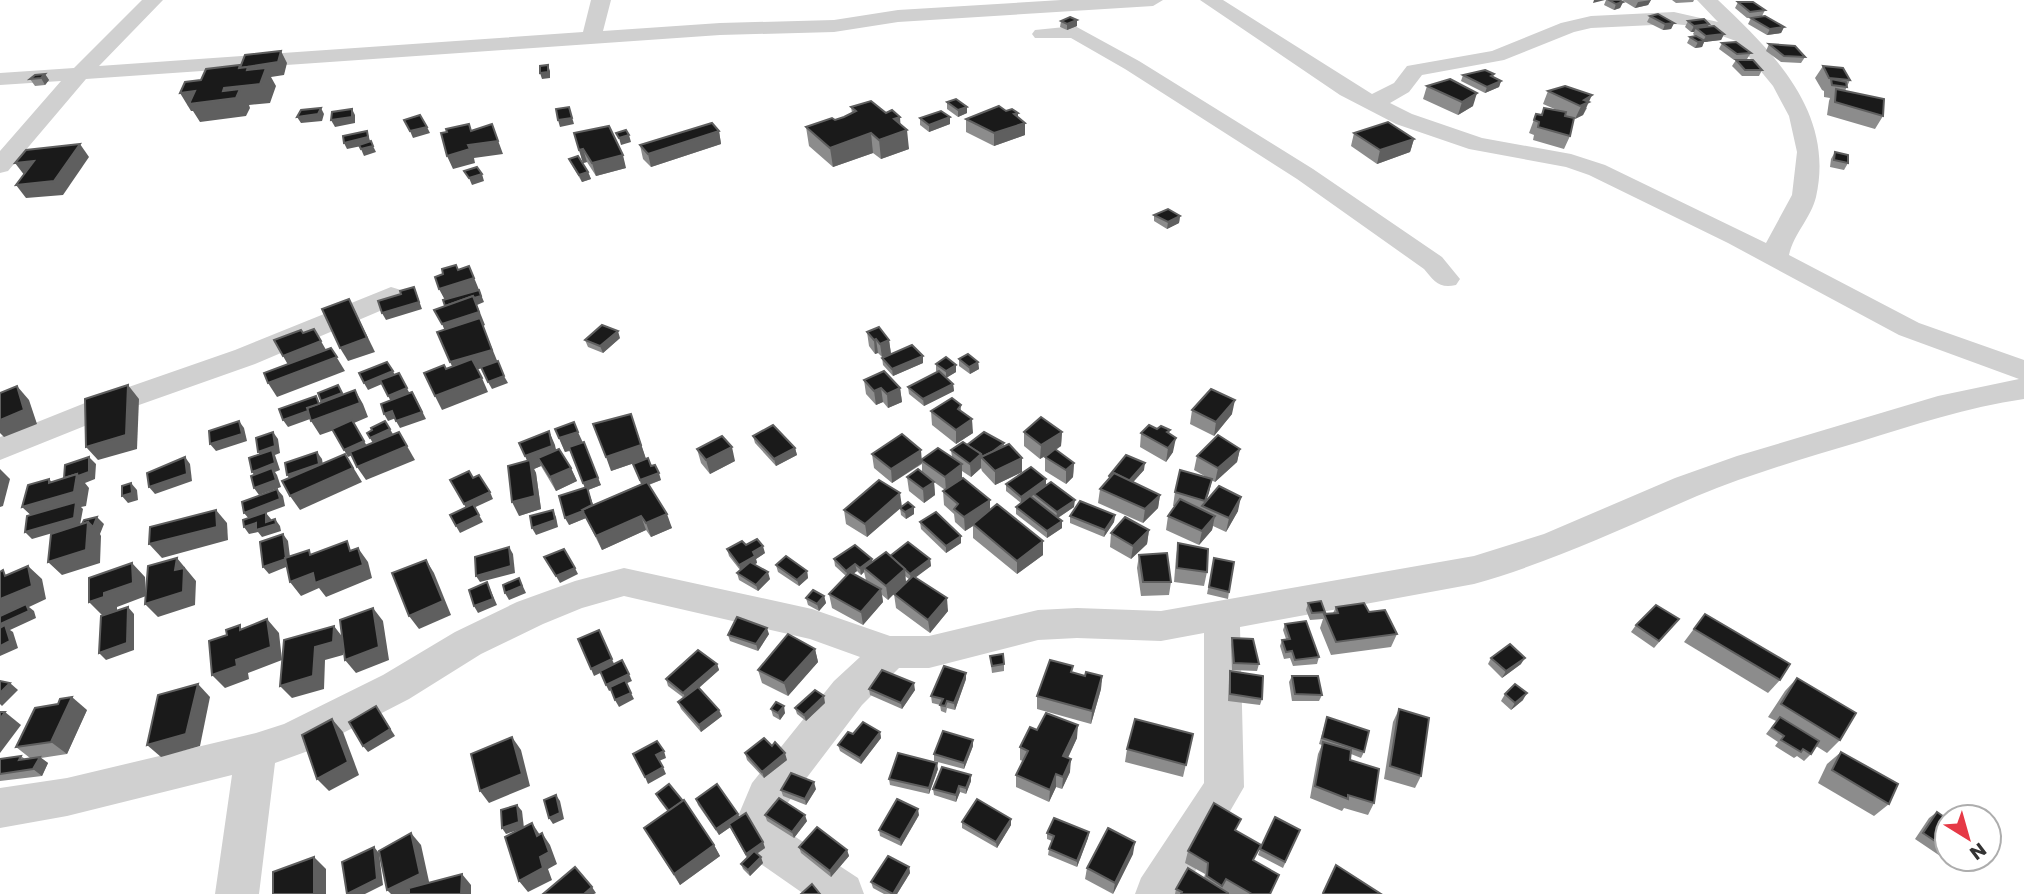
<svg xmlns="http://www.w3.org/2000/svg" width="2024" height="894" viewBox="0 0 2024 894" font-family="Poppins,sans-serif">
	<rect width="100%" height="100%" fill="#fff"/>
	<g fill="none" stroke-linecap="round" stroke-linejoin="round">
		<g fill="#d0d0d0" fill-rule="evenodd">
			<polygon points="142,0 163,0 99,66 583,32 591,0 611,0 603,31 720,23 834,20 898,10 1061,0 1163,0 1153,6 898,22 834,32 720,35 86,79 8,171 0,173 0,151 61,81 0,85 0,73 74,68"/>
			<path d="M1200 0H1223L1372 94 1394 83 1407 66 1492 51 1561 23 1591 16 1674 12 1718 22 1697 0H1718C1774 53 1835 113 1816 197 1811 218 1794 233 1789 255L1919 323 2024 360V399C1967 407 1914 425 1859 442 1805 458 1750 474 1697 496 1623 528 1552 562 1474 584L1240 627 1244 787 1182 894H1135L1141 878 1204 783V633L1161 641 1077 638 1038 640 929 668H899L862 705 783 809 779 819 785 830 858 878 864 894H804L755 860 736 821 752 783 834 681 860 657 810 639 624 596 582 608 543 624 481 654 409 699 308 751 275 763 259 894H215L232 775 67 816 0 828V788L67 778 256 733 284 724 383 675 455 632 517 602 575 581 624 568 812 609 890 636H929L1038 610 1077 608 1161 611 1474 556 1544 534 1675 478 1737 456 1938 396 2019 379 1899 335 1728 243 1589 175 1566 167 1469 149 1396 124 1340 95ZM1674 24 1694 26 1736 41 1773 86 1789 116 1797 152 1792 195 1766 243 1605 165 1571 154 1482 138 1412 114 1390 103 1409 92 1422 75 1504 60 1574 32 1591 28Z"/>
			<path d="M1075 26 1139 61 1313 169 1442 257 1460 279 1456 285C1439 289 1434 281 1424 269L1297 179 1125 69 1071 38H1035L1032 34 1035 30Z"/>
			<polygon points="391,287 401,290 405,296 401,302 255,364 122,411 0,460 0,437 100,397 235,350"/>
		</g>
	</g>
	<g fill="#8c8c8c" fill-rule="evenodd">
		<polygon points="1606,0 1619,0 1623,2 1620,8 1614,10 1604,5"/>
		<polygon points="1622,0 1651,0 1648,5 1635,8"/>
		<polygon points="1672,0 1694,0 1693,2 1676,3"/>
		<polygon points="1738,2 1765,10 1762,16 1784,27 1781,33 1767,35 1748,24 1751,18 1756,17 1747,18 1735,8"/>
		<polygon points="1650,16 1674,23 1671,29 1663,30 1647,22"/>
		<polygon points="1077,20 1077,26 1067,30 1060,27 1061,21"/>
		<polygon points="1688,21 1708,27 1724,34 1721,40 1704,42 1702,47 1695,48 1687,43 1690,37 1695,36 1693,34 1694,32 1691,32 1685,27"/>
		<polygon points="1722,43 1751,53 1747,59 1734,60 1719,49"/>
		<polygon points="1769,44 1805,57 1801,63 1781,62 1766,51"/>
		<polygon points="1736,60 1762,70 1759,76 1742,76 1732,66"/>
		<polygon points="1823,66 1850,80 1845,91 1883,116 1875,129 1827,115 1829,101 1830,98 1824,97 1824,91 1822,90 1815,78"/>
		<polygon points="45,74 49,80 45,85 35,86 30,79"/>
		<polygon points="1494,74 1493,77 1501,81 1499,87 1485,93 1461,81 1463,75"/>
		<polygon points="1427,86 1473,106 1458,115 1423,99"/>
		<polygon points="1548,91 1587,108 1583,115 1575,119 1574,118 1570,136 1564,149 1533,140 1534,135 1529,133 1536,114 1541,115 1544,108 1557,110 1543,104"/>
		<polygon points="947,102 967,113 958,117 947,109"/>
		<polygon points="851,107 900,124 909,149 881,159 873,153 833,167 809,146 806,127 835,120 844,117 852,113"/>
		<polygon points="1006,111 1018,117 1025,135 994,146 966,132 966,119"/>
		<polygon points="950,117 950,124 929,132 920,125 920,118"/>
		<polygon points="719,131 721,144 651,167 643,159 640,145"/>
		<polygon points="574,133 626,168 596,176 587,162 583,163"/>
		<polygon points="1354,133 1414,139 1410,152 1377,164 1351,146"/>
		<polygon points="1835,152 1848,163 1844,170 1830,167 1831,159"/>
		<polygon points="569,159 588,172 591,179 582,182 572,165"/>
		<polygon points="1154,215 1180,216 1179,223 1167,229 1154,221"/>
		<polygon points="867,332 889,340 891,354 923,363 893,376 883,365 882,357 878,353 875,354 869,346"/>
		<polygon points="620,338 603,353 588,347 585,340"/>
		<polygon points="959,359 978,362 979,369 970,374 959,366"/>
		<polygon points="936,364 956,365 956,372 946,378 953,384 954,391 924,406 909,394 908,387 938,372 936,371"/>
		<polygon points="864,380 900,388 902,402 888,408 883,402 876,405 866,394"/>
		<polygon points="961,405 961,411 973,433 956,444 932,425 931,411"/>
		<polygon points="1192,410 1232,414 1214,436 1190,424"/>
		<polygon points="631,414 646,459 661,480 649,485 672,528 651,537 646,530 602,550 586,518 569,525 585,488 570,451 565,452 555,429 601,485 588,490 593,505 641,484 633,464 643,460 611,471"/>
		<polygon points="1157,429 1170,430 1169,434 1173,452 1166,462 1140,447 1141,433"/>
		<polygon points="549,431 556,450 571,468 577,481 556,491 541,466 534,469 536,473 541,509 519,516 527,461"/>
		<polygon points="1024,432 1062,432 1061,446 1056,450 1074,463 1073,477 1066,484 1045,471 1045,457 1050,453 1040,459 1024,446"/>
		<polygon points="753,436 795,448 797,455 776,466 755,443"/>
		<polygon points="1004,443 1004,447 1022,458 1022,472 995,485 982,471 981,468 971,477 962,471 962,478 990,510 1043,541 1043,555 1017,574 973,538 973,526 965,531 955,522 954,514 944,505 943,491 945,490 934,482 935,495 924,503 909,491 907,477 922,473 922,464 892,483 874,468 872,454 922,460 952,457 951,450 967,445"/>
		<polygon points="697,449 735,461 710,474 701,463"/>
		<polygon points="1240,449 1237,462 1215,482 1211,480 1206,501 1238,511 1226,532 1213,526 1212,530 1199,545 1166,530 1168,516 1175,506 1173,506 1175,492 1208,478 1194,470 1197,456"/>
		<polygon points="1144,470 1133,482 1160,495 1158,508 1143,523 1098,503 1100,489 1109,479 1109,476"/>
		<polygon points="1046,479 1046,486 1074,507 1058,518 1062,521 1062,528 1047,538 1016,514 1016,507 1021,503 1006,491 1006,484"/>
		<polygon points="901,507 914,514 906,519 901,515 900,508 867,537 846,524 844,510"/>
		<polygon points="1115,515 1114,522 1104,537 1070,523 1070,516"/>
		<polygon points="920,522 961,543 946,553 921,529"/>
		<polygon points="1149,530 1147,544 1131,559 1110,547 1111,533"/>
		<polygon points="1178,543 1207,572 1204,586 1174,582 1176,557"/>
		<polygon points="746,545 765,553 756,559 757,563 754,564 770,579 758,591 739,580 737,573 740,570 729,556 727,549"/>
		<polygon points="1139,555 1171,582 1169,595 1141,596 1137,568"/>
		<path d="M890 556 930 559 931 566 915 577 948 611 930 633 896 608 894 594 910 580 905 576 888 600 882 595 883 602 863 625 832 608 829 594 846 576 835 566 834 559H872V562ZM857 571 861 575 864 572 866 580 853 574Z"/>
		<polygon points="1214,558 1229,592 1228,599 1207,594"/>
		<polygon points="776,565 807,571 808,578 799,586 778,572"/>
		<polygon points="824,596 826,603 819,611 808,605 806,598"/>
		<polygon points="1308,603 1325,612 1325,614 1333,613 1336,607 1369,612 1397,634 1391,647 1331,655 1320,628 1323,619 1310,620 1306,610"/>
		<polygon points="1705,614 1780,680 1768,693 1684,642"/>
		<polygon points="1679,619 1654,648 1631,632 1636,625"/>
		<polygon points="1285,624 1319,657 1317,664 1293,666 1290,658 1284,659 1280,646 1282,640 1286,639 1283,630"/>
		<polygon points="769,634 758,651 730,641 728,635"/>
		<polygon points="1232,638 1259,664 1257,671 1232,670 1231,645"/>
		<polygon points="815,649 818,662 788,696 762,683 758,670"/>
		<polygon points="990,656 1004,664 1004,671 992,673"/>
		<polygon points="1491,658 1521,664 1502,678 1488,664"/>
		<polygon points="717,664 719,670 699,688 722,716 701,732 681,709 678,702 684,698 668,686 666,679"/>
		<polygon points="1073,666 1072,672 1085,676 1102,676 1101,689 1091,724 1037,709 1037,696"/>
		<polygon points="1230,671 1262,699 1260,705 1228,701 1229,678"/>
		<polygon points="1292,676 1322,695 1319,701 1292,701 1289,682"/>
		<polygon points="1797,678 1840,740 1827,753 1816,746 1811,754 1804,761 1797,756 1794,758 1775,746 1778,742 1766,734 1776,721 1768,717 1785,691"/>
		<polygon points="966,679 955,710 947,708 946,713 941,711 940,705 932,703 931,696"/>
		<polygon points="869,689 915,690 902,709 870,695"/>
		<polygon points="1505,694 1523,700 1511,710 1501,701"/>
		<polygon points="825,703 806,721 797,714 795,708"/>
		<polygon points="771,709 785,713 780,720 773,716"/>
		<polygon points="1399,709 1421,776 1415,788 1384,779 1393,722"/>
		<polygon points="87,710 67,754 41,758 48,763 42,776 0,781 0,759 21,756 25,759 30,758 16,747"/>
		<polygon points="1327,717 1364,752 1361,758 1351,754 1350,760 1374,803 1368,815 1344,808 1342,811 1310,798 1318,754 1322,745 1319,744"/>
		<polygon points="1037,730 1077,738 1068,758 1070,772 1062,789 1056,787 1049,802 1016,787 1016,775 1023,761 1020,760 1020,747"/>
		<polygon points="880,732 881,738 861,764 840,751 838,745 853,734"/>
		<polygon points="1193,734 1183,777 1125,762 1127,749"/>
		<polygon points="973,746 964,769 934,761 934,754"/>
		<polygon points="1841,752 1889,804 1874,816 1818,783 1827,764"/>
		<polygon points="745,753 787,760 764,778 747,760"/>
		<polygon points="938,769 929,794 890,785 889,779"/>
		<polygon points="971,775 971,781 966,794 960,792 956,802 934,795 933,789"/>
		<polygon points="816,789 806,805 783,796 781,790"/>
		<polygon points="656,794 714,845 720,856 680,885 644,828 668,812 659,800"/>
		<polygon points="696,799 740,817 763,842 765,848 757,854 763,863 750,876 743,869 741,864 747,858 730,827 719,835 698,805"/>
		<polygon points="1937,812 1947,819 1947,859 1965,859 1955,866 1915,839 1929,818"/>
		<polygon points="765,815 807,821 794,838 767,821"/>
		<polygon points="919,815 901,846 880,836 879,830"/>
		<polygon points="962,822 1011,825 997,848 962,828"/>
		<polygon points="1300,830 1283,868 1258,855 1260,849"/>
		<polygon points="1236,831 1254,861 1270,894 1175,894 1176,889 1204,878 1205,874 1185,863 1188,851"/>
		<polygon points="1089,832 1088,838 1077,867 1048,855 1049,849 1052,841 1047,839 1047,833"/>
		<polygon points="799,847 847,850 849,856 831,877 801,853"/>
		<polygon points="1133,854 1113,894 1085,879 1087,868"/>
		<polygon points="909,867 910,873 897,894 884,894 873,888 871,882"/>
	</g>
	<g fill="#5f5f5f">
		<polygon points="1594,0 1605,0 1593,3"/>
		<polygon points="1651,0 1648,5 1635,8 1638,2"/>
		<polygon points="1623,2 1620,8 1614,10 1616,4"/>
		<polygon points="1077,20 1077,26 1067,30 1067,24"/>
		<polygon points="1674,23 1671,29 1663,30 1665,24"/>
		<polygon points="1709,24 1706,31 1696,28 1694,32 1691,32 1694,26"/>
		<polygon points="1784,27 1781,33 1767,35 1770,29"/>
		<polygon points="1724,34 1721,40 1704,42 1702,47 1695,48 1698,42 1703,41 1706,36"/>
		<polygon points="281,51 287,63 284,75 271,77 276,86 270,103 249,105 250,108 246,116 200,122 193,111 191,111 180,93 195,91 223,91 240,65 241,67"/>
		<polygon points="548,65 550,71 550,78 542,79 540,73"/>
		<polygon points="45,74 49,80 45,85 41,78"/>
		<polygon points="1501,81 1499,87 1485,93 1487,87"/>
		<polygon points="1477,93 1473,106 1458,115 1462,102"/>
		<polygon points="1592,95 1583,115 1575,119 1584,100"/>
		<polygon points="569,107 574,124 560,127 558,120"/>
		<polygon points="967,107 967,113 958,117 958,110"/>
		<polygon points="321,108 324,114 322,121 301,123 297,117"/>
		<polygon points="352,109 355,115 355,123 335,127 331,120"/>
		<polygon points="1018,113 1018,125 1025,123 1025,135 994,146 994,133 1014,114"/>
		<polygon points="900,117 901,132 907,130 909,149 881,159 879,140 894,119"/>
		<polygon points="950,117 950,124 929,132 929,125"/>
		<polygon points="492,124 503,154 474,158 475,163 453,169 447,156 468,145"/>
		<polygon points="427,127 430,133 413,138 410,131"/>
		<polygon points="367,131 371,144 347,149 344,143"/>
		<polygon points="719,131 721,144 651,167 648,154"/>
		<polygon points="871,133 873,153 833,167 830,148"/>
		<polygon points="629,135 631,142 621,145 619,138"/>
		<polygon points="1414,139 1410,152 1377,164 1380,150"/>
		<polygon points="80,144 89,157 63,195 26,198 16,185"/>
		<polygon points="373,146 376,152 364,156 361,149"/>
		<polygon points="583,149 587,162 583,163 579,150"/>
		<polygon points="623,155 626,168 596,176 592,163"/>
		<polygon points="34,161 25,176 15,163"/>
		<polygon points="588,172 591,179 582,182 579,175"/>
		<polygon points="482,174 484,181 472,185 469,178"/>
		<polygon points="1180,216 1179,223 1167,229 1168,222"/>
		<polygon points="456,265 462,279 469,266 475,280 484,302 477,305 485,325 483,326 498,363 457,376 450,362 448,338 442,324 446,302 439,289"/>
		<polygon points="414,287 422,309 386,320 382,313"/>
		<polygon points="349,299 375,352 348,361 340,348"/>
		<polygon points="314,329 329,355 291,370 283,356 310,345"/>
		<polygon points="618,331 620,338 603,353 600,346"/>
		<polygon points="876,339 878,353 875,354 874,340"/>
		<polygon points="889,340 891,354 882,357 880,344"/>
		<polygon points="331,348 345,371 277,397 268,383"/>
		<polygon points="923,356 923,363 893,376 892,369"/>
		<polygon points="978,362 979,369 970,374 969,367"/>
		<polygon points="956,365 956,372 946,378 946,371"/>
		<polygon points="393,371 396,378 368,390 364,383"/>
		<polygon points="399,373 411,396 392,403 388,396"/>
		<polygon points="504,376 508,383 492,389 488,382"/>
		<polygon points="482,378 488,392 442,410 435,396"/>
		<polygon points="953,384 954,391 924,406 923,399"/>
		<polygon points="128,385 139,399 137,449 98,460 86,447"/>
		<polygon points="338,385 346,400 326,408 321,401"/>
		<polygon points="17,386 29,400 37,424 4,437 0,433 0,420"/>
		<polygon points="881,388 883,402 876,405 874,391"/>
		<polygon points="900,388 902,402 888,408 887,394"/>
		<polygon points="355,390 363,404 368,417 354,423 368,448 348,457 344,450 354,423 320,435 311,421"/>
		<polygon points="316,396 324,414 288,427 283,420"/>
		<polygon points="416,399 426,419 400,428 396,421"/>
		<polygon points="1235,400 1232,414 1214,436 1216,422"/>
		<polygon points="392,411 396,418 388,421 384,414"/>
		<polygon points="631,414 646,459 611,471 606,457"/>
		<polygon points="972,419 973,433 956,444 956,430"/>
		<polygon points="239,421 244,428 247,441 216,451 210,444"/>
		<polygon points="390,429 394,436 374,445 370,438"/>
		<polygon points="549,431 555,445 558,460 538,458 541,466 534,469 536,473 541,509 519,516 512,502 531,470 525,456"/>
		<polygon points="273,432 278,439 280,453 275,455 280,470 275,472 277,475 281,487 259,495 254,488 257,479 252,472 263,459 258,452"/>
		<polygon points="399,432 415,460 366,480 357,467"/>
		<polygon points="578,432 584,445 565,452 559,438"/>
		<polygon points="1062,432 1061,446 1040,459 1041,445"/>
		<polygon points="1176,438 1173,452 1166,462 1168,448"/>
		<polygon points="584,442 601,485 588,490 596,514 583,483"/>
		<polygon points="732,447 735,461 710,474 706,460"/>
		<polygon points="795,448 797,455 776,466 774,459"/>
		<polygon points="1240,449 1237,462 1215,482 1218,468"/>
		<polygon points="921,450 922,463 892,483 891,469"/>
		<polygon points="317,452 322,459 324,471 292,482 287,475"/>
		<polygon points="345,454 362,482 300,510 290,496"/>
		<polygon points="981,454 981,468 971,477 970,464"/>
		<polygon points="89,457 96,464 95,479 85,483 89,488 86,506 81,507 83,509 80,525 32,539 25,532 36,520 22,507 49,479 62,493 64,480"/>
		<polygon points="185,457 190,464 192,481 155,494 149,487"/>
		<polygon points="1022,458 1022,472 995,485 995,471"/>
		<polygon points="1074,463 1073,477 1066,484 1066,470"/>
		<polygon points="1145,463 1144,470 1126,490 1127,483"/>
		<polygon points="962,464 962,478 946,491 945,477"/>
		<polygon points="571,468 577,481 556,491 550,477"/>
		<polygon points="0,469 10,479 3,506 0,507"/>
		<polygon points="659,473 661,480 642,487 640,480"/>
		<polygon points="1046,479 1046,486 1021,504 1021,497"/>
		<polygon points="1212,479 1209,493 1204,507 1205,501"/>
		<polygon points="934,482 935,495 924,503 923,489"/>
		<polygon points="131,483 137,490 138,500 128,503 122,496"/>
		<polygon points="277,489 283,496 285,506 266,513 271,519 271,526 275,519 280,526 281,531 262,537 258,532 249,534 244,527 256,523 269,526 250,520 244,513"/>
		<polygon points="490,492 493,499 467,511 464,504"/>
		<polygon points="900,493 902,507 867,537 865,524"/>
		<polygon points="1160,495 1158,508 1143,523 1145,509"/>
		<polygon points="1241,497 1238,511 1226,532 1229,518"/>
		<polygon points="990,500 990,513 973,524 973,526 965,531 964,517"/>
		<polygon points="1075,500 1074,507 1056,519 1057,512"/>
		<polygon points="914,507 914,514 906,519 905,512"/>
		<polygon points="216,510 227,523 228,540 162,558 149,544"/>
		<polygon points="553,510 556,517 558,527 536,535 532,528"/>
		<polygon points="583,511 586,518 569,525 565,518"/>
		<polygon points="667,514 672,528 651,537 646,523"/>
		<polygon points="479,515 483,522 460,533 456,526"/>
		<polygon points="1115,515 1114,522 1104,537 1105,530"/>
		<polygon points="641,516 646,530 602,550 596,536"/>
		<polygon points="1215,516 1212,530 1199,545 1202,531"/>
		<polygon points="97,517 104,524 100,534 101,536 100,563 62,575 48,562 88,522"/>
		<polygon points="1062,521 1062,528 1047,538 1047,531"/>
		<polygon points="1149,530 1147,544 1131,559 1133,546"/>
		<polygon points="283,534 288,541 291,565 269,574 263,567"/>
		<polygon points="961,536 961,543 946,553 946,546"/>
		<polygon points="1043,541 1043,555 1017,574 1017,561"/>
		<polygon points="763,546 765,553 756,559 757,563 741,572 739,565 753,552"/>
		<polygon points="509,547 513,554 515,573 480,582 476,576"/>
		<polygon points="358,548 368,562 372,578 326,597 319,588 301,596 290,582"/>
		<polygon points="177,558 196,581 195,605 158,617 145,604 175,570"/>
		<polygon points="872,559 873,565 864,568 864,572 861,575 860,568"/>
		<polygon points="930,559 931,566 911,581 910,574"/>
		<polygon points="426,560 434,573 451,615 419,629 409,616"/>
		<polygon points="132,563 145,577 146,596 117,607 117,611 103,616 89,602 104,593"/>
		<polygon points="855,564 857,571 848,578 846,571"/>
		<polygon points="28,566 42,579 46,599 29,607 34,611 36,618 10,630 13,632 18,648 0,656 0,599"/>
		<polygon points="575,568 578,574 560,583 556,576"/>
		<polygon points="905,569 906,582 888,600 886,586"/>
		<polygon points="807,571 808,578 799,586 797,580"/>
		<polygon points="768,572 770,579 758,591 756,585"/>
		<polygon points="519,578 526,593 509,600 505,593"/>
		<polygon points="487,582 497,605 478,613 474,606"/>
		<polygon points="881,589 883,602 863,625 861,612"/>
		<polygon points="824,596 826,603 819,611 817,604"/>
		<polygon points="947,598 948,611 930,633 928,620"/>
		<polygon points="128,607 134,614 134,650 106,660 99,653"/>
		<polygon points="373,608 383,621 389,660 356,673 345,660"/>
		<polygon points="267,619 279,633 282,660 248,673 249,679 225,688 212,675 236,660"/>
		<polygon points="334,626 344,639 343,655 325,660 324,689 292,698 280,686"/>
		<polygon points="767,628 769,634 758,651 756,644"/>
		<polygon points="599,630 615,666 594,676 591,669"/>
		<polygon points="815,649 818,662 788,696 784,683"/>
		<polygon points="1525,658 1521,664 1502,678 1506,671"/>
		<polygon points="717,664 719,670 686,699 683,693"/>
		<polygon points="966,673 966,679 955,710 954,703"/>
		<polygon points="629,674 632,681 609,691 606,685"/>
		<polygon points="1102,676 1101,689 1091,724 1092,711"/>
		<polygon points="10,683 18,690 2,706 0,704 0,693"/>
		<polygon points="914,683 915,690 902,709 901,703"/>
		<polygon points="198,684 210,697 200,746 161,757 147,745"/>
		<polygon points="631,693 634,699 619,707 615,700"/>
		<polygon points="1527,693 1523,700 1511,710 1515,703"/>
		<polygon points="824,696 825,703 806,721 804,715"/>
		<polygon points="72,697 87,710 67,754 51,742"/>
		<polygon points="376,706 395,736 368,752 363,746"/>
		<polygon points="784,706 785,713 780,720 778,713"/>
		<polygon points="719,710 722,716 701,732 699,725"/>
		<polygon points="5,712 21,725 0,753 0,719"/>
		<polygon points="332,719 343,732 359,775 329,791 317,779"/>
		<polygon points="1078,725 1077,738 1063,768 1063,756"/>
		<polygon points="880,732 881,738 861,764 860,758"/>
		<polygon points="512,737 521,750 530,786 489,803 480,791"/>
		<polygon points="973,740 973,746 964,769 964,763"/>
		<polygon points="664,751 666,758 659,761 656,755"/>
		<polygon points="785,753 787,760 764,778 762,772"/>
		<polygon points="40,757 48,763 42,776 33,769"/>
		<polygon points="1071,759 1070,772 1062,789 1063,777"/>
		<polygon points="937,763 938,769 929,794 929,788"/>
		<polygon points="663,767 666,774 648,784 645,777"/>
		<polygon points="1056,774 1056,787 1049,802 1050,790"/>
		<polygon points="971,775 971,781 966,794 966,788"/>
		<polygon points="814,782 816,789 806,805 805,799"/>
		<polygon points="959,786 960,792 956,802 956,795"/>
		<polygon points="556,795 560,801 564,819 553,824 549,818"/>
		<polygon points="517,805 522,811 524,828 506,834 502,828"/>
		<polygon points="918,809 919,815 901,846 900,840"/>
		<polygon points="738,814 741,820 719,835 716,829"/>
		<polygon points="805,815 807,821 794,838 792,832"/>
		<polygon points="1011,819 1011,825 997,848 996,842"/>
		<polygon points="532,823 540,835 537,836"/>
		<polygon points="1089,832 1088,838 1077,867 1077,861"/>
		<polygon points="411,833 421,845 430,886 414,894 391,894 387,890"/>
		<polygon points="542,833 550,845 557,864 548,869 552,880 528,892 519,881"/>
		<polygon points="763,842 765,848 748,859 746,854"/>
		<polygon points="1135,842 1133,854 1113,894 1115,883"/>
		<polygon points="714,845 720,856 680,885 674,874"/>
		<polygon points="374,847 379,853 383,885 365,894 347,894"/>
		<polygon points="847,850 849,856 831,877 830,871"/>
		<polygon points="314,857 326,869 326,894 314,894"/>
		<polygon points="761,857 763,863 750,876 748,870"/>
		<polygon points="909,867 910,873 897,894 893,894"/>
		<polygon points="462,874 471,885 471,894 461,894"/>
		<polygon points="592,887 596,893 594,894 584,894"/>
	</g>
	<g fill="#1a1a1a" stroke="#5f5f5f" stroke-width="2">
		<polygon points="1609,0 1619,0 1623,2 1616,4"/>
		<polygon points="1738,2 1753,2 1765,10 1750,12"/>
		<polygon points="1658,14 1674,23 1665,24 1650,16"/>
		<polygon points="1765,16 1784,27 1770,29 1751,18"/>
		<polygon points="1070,17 1077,20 1067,24 1061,21"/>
		<polygon points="1704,19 1709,24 1694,26 1688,21"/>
		<polygon points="1714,26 1724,34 1706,36 1696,28"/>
		<polygon points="1696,36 1705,41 1698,42 1690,37"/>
		<polygon points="1736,42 1751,53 1737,54 1722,43"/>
		<polygon points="1769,44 1795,46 1805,57 1784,56"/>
		<polygon points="281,51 278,62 240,68 245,55"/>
		<polygon points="1736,60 1753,60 1762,70 1745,70"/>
		<polygon points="240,65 239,68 248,67 247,70 266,68 260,84 224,88 223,91 240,89 236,98 189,104 195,91 180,93 185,82 201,80 206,69"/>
		<polygon points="548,65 548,72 540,73 540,66"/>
		<polygon points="1823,66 1843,68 1850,80 1829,78"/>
		<polygon points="1485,70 1494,74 1491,76 1501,81 1487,87 1463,75"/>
		<polygon points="45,74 41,78 30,79 35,75"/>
		<polygon points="1450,79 1477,93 1462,102 1427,86"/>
		<polygon points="1831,79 1846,82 1847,87 1832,85"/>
		<polygon points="1565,86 1592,95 1584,100 1589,102 1580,106 1548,91"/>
		<polygon points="1836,89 1884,99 1883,116 1835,102"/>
		<polygon points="956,99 967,107 958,110 947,102"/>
		<polygon points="871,101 886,113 892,110 900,117 894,119 907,130 879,140 871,133 830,148 806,127 832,118 835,120 844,117 856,111 851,107"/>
		<polygon points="999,106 1006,111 1012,109 1018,113 1014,114 1025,123 994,133 966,119"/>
		<polygon points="569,107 572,118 558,120 556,109"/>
		<polygon points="321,108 318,114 297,117 301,110"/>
		<polygon points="1544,108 1566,112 1565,116 1574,118 1570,136 1538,127 1539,122 1534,120 1536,114 1542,115"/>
		<polygon points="352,109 352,117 331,120 332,112"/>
		<polygon points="941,111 950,117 929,125 920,118"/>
		<polygon points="420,115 427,127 410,131 404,120"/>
		<polygon points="1388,122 1414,139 1380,150 1354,133"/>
		<polygon points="712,123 719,131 648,154 640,145"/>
		<polygon points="469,124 471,131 492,124 498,141 468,145 470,149 447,156 441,133 447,132 446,129"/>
		<polygon points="609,126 623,155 592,163 583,149 579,150 574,133"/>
		<polygon points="626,130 629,135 619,138 616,133"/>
		<polygon points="367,131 368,137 344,143 343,136"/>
		<polygon points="371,141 373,146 361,149 359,145"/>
		<polygon points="80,144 54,181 16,185 34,161 15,163 26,150"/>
		<polygon points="1835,152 1848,155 1848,163 1834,160"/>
		<polygon points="578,156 588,172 579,175 569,159"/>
		<polygon points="477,167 482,174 469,178 464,171"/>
		<polygon points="1168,209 1180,216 1168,222 1154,215"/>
		<polygon points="456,265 458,270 469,266 474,278 439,289 435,277 443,274 442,269"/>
		<polygon points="414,287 419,302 382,313 378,301 401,294 400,291"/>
		<polygon points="479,290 481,296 474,298 473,296 445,306 443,300"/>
		<polygon points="473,296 479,312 442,324 434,310"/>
		<polygon points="349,299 367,338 340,348 322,309"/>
		<polygon points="480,318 492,350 450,362 437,332"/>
		<polygon points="602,325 618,331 600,346 585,340"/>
		<polygon points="879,327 889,340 880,344 876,339 874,340 867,332"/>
		<polygon points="314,329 321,341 283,356 274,340 301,330 303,333"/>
		<polygon points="912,345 923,356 892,369 882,358"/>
		<polygon points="331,348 337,357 268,383 264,373"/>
		<polygon points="968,354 978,362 969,367 959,359"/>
		<polygon points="946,357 956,365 946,371 936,364"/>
		<polygon points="472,359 482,378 435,396 424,373 444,365 446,369"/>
		<polygon points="498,361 504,376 488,382 481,367"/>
		<polygon points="387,362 393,371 364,383 359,373"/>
		<polygon points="884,371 900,388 887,394 881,388 874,391 864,380"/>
		<polygon points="939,371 953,384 923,399 908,387"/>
		<polygon points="399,373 407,388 388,396 380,380"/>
		<polygon points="128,385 126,435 86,447 85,399"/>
		<polygon points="338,385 342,393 321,401 318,393"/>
		<polygon points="17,386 24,410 0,420 0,393"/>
		<polygon points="1211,389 1235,400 1216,422 1192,410"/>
		<polygon points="355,390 360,403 311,421 307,408"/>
		<polygon points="412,392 422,412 396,421 392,411 384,414 381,404"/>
		<polygon points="316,396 319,404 307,408 308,411 283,420 279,409"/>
		<polygon points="952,398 961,405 958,409 972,419 956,430 931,411"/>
		<polygon points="631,414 641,445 606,457 593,424"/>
		<polygon points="1041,417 1062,432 1041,445 1024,432"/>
		<polygon points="352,420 364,441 344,450 332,429"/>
		<polygon points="239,421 242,434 210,444 209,431"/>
		<polygon points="385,421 390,429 370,438 367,433 372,430 371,428"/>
		<polygon points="574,422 578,432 559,438 555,429"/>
		<polygon points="773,425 795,448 774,459 753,436"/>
		<polygon points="1149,425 1157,429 1161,426 1170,430 1167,432 1176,438 1168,448 1141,433"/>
		<polygon points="549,431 552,446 525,456 519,443"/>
		<polygon points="273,432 275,446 258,452 256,438"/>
		<polygon points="399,432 407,446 357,467 350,452"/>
		<polygon points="984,432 1004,443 992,452 982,457 981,454 967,445"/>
		<polygon points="902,434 921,450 891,469 872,454"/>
		<polygon points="1218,435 1240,449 1218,468 1197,456"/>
		<polygon points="722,436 732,447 706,460 697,449"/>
		<polygon points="584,442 598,478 583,483 569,447"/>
		<polygon points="963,442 981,454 970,464 951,450"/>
		<polygon points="1009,444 1022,458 995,471 981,457"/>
		<polygon points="938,448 962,464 945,477 921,460"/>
		<polygon points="559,449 571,468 550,477 538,458"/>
		<polygon points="1055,449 1074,463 1066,470 1045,457"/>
		<polygon points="272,450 275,463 252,472 249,458"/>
		<polygon points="317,452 319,464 287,475 285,463"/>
		<polygon points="345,454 353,468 290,496 282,481"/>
		<polygon points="1126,455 1145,463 1129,481 1114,473 1110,477 1109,476"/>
		<polygon points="89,457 89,472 78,476 77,474 64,478 65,465"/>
		<polygon points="185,457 187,474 149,487 147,473"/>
		<polygon points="648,458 651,466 655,465 659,473 640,480 633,464"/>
		<polygon points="530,460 535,496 512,502 508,466"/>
		<polygon points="1031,467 1046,479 1021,497 1006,484"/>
		<polygon points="272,468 276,480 254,488 251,476"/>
		<polygon points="918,469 934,482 923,489 907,477"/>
		<polygon points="1180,470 1212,479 1205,501 1175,492"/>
		<polygon points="469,471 473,478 479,475 490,492 464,504 450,480"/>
		<polygon points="1114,473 1160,495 1145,509 1100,489"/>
		<polygon points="77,474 74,492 22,507 28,485 49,479 49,483"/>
		<polygon points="963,478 990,500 964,517 954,509 958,504 943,491"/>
		<polygon points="879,480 900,493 865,524 844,510"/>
		<polygon points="647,482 667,514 646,523 641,516 596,536 582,510"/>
		<polygon points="1051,482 1075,500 1057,512 1034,494"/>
		<polygon points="131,483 132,493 122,496 122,486"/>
		<polygon points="1219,486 1241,497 1229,518 1202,506"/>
		<polygon points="587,487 592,505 582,510 583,511 565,518 559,496"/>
		<polygon points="277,489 280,499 244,513 242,502"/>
		<polygon points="1030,496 1062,521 1047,531 1016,507"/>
		<polygon points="1180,499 1215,516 1202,531 1168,516"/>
		<polygon points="1080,501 1115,515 1105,530 1070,516"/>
		<polygon points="76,502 74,518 25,532 27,516"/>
		<polygon points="908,502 914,507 905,512 900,508"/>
		<polygon points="473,504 479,515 456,526 450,515"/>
		<polygon points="997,504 1043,541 1017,561 973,524"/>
		<polygon points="216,510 217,527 149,544 150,527"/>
		<polygon points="553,510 555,520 532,528 530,516"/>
		<polygon points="266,512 266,522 275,519 276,524 256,530 256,523 244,527 243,520"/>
		<polygon points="936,512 961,536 946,546 920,522"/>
		<polygon points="97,517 93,527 88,522 82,524 84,520"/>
		<polygon points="1125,517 1149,530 1133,546 1111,533"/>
		<polygon points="88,522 86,550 48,562 51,534"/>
		<polygon points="283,534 286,559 263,567 260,542"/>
		<polygon points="757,539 763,546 753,552 755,556 739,565 727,549 742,541 746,545"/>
		<polygon points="347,541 350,551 358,548 363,565 315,583 313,573 290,582 285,558 309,550 310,555"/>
		<polygon points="908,542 930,559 910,574 890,556"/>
		<polygon points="1178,543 1208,549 1207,572 1177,568"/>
		<polygon points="855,545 872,559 860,568 855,564 846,571 834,559"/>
		<polygon points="509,547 511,566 476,576 475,557"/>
		<polygon points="564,549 575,568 556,576 544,557"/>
		<polygon points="886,552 905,569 886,586 864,568"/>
		<polygon points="1167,553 1171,582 1143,582 1139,555"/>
		<polygon points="786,556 807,571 797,580 776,565"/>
		<polygon points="177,558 175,570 184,568 183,592 145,604 148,566"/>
		<polygon points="1214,558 1234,562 1229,592 1209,587"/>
		<polygon points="426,560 443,601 409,616 392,573"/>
		<polygon points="750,562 768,572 756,585 737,573"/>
		<polygon points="132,563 133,583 104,593 104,597 89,602 89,578"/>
		<polygon points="28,566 32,586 0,599 0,572 3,570 5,576"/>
		<polygon points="850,572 881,589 861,612 829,594"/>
		<polygon points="913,576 947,598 928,620 894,594"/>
		<polygon points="519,578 522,586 505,593 503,585"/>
		<polygon points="487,582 493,599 474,606 469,590"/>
		<polygon points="813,590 824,596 817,604 806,598"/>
		<polygon points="1321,601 1325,612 1312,613 1308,603"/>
		<polygon points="1364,603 1369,612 1385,610 1397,634 1336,642 1324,614 1338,613 1336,607"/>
		<polygon points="26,604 29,611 0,624 0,616"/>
		<polygon points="1656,605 1679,619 1659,641 1636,625"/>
		<polygon points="128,607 127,643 99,653 101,616"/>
		<polygon points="373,608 379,647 345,660 340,620"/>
		<polygon points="1705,614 1790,664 1780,680 1694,629"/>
		<polygon points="737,617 767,628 756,644 728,635"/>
		<polygon points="267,619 271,647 236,660 237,666 212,675 209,641 227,635 226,630 240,625 240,630"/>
		<polygon points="1306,621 1319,657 1295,660 1292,651 1286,652 1282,640 1290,639 1285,624"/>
		<polygon points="5,625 10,641 0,646 0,628"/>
		<polygon points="334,626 333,642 315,647 313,676 280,686 284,640"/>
		<polygon points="599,630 612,659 591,669 578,639"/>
		<polygon points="788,634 815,649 784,683 758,670"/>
		<polygon points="1232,638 1253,639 1259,664 1234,663"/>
		<polygon points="1510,644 1525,658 1506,671 1491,658"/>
		<polygon points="698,650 717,664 683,693 666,679"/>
		<polygon points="1003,654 1004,664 992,666 990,656"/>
		<polygon points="622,660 629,674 606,685 600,671"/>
		<polygon points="1050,660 1073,666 1071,672 1085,676 1086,672 1102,676 1092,711 1037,696"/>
		<polygon points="944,666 966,673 954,703 947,701 945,706 940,705 943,699 931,696"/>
		<polygon points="882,670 914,683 901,703 869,689"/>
		<polygon points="1230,671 1263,676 1262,699 1230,694"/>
		<polygon points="1292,676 1318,676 1322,695 1295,694"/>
		<polygon points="1797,678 1856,713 1840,740 1781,704"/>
		<polygon points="625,680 631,693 615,700 610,687"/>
		<polygon points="0,681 10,683 0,693"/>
		<polygon points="198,684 186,734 147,745 158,695"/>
		<polygon points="1515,684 1527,693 1515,703 1505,694"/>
		<polygon points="698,687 719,710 699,725 678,702"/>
		<polygon points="815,690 824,696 804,715 795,708"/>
		<polygon points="72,697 51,742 16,747 35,708 58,704 60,699"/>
		<polygon points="776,702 784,706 778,713 771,709"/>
		<polygon points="376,706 390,729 363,746 349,722"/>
		<polygon points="1399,709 1429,718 1421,776 1390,766"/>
		<polygon points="0,712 5,712 0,719"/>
		<polygon points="1046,713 1078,725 1063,756 1071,759 1063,777 1056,774 1050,790 1016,775 1028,751 1020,747 1030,727 1037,730"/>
		<polygon points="1327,717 1369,731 1364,752 1322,738"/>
		<polygon points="1780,717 1819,741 1811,754 1803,749 1801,752 1781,740 1784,736 1772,728"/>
		<polygon points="332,719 348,762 317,779 302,735"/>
		<polygon points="1135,719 1193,734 1186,765 1127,749"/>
		<polygon points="863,722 880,732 860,758 838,745 848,732 853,734"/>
		<polygon points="943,731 973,740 964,763 934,754"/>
		<polygon points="512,737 522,774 480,791 471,754"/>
		<polygon points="764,738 772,746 775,742 785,753 762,772 745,753"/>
		<polygon points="657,741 664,751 656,755 663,767 645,777 633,754"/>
		<polygon points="1323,742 1351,750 1350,760 1379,769 1374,803 1348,795 1348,799 1315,786"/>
		<polygon points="1841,752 1898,784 1889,804 1832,770"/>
		<polygon points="898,753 937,763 929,788 889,779"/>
		<polygon points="21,756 19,760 40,757 33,769 0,774 0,759"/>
		<polygon points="942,767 971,775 966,788 959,786 956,795 933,789"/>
		<polygon points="791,773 814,782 805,799 781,790"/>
		<polygon points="669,784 683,801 669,811 656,794"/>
		<polygon points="717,784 738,814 716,829 696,799"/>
		<polygon points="556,795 560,813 549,818 544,800"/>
		<polygon points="779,798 805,815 792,832 765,815"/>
		<polygon points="897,799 918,809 900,840 879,830"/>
		<polygon points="977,799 1011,819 996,842 962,822"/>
		<polygon points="684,800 714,845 674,874 644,828"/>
		<polygon points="1214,803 1241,819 1235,830 1261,845 1253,860 1279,875 1270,894 1252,894 1226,879 1222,886 1207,876 1208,863 1188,851"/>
		<polygon points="517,805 519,822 502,828 501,810"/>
		<polygon points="1937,812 1947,819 1947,849 1923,833"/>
		<polygon points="746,813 763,842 746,854 729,824"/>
		<polygon points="1275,817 1300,830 1285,862 1260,849"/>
		<polygon points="1054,818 1089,832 1077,861 1049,849 1054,836 1047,833"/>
		<polygon points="532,823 537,836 542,833 549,852 540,857 543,868 519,881 505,837"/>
		<polygon points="817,827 847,850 830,871 799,847"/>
		<polygon points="1108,828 1135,842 1115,883 1087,868"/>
		<polygon points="411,833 420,874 387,890 379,851"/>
		<polygon points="374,847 377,879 347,894 342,862"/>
		<polygon points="754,851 761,857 748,870 741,864"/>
		<polygon points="888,856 909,867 893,894 871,882"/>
		<polygon points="314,857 314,894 273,894 273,872"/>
		<polygon points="1336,865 1381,894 1324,894 1323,893"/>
		<polygon points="575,867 592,887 584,894 543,894"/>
		<polygon points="1188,868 1228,893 1228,894 1181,894 1182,892 1176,889"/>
		<polygon points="462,874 461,894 409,894 409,888"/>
		<polygon points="812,884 820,894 801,894"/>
	</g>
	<g transform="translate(1968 838) rotate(143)"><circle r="33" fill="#ffffff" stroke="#adadad" stroke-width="2"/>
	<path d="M0-5L12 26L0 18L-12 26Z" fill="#e63946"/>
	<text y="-10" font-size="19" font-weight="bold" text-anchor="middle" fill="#333333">N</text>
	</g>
</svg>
